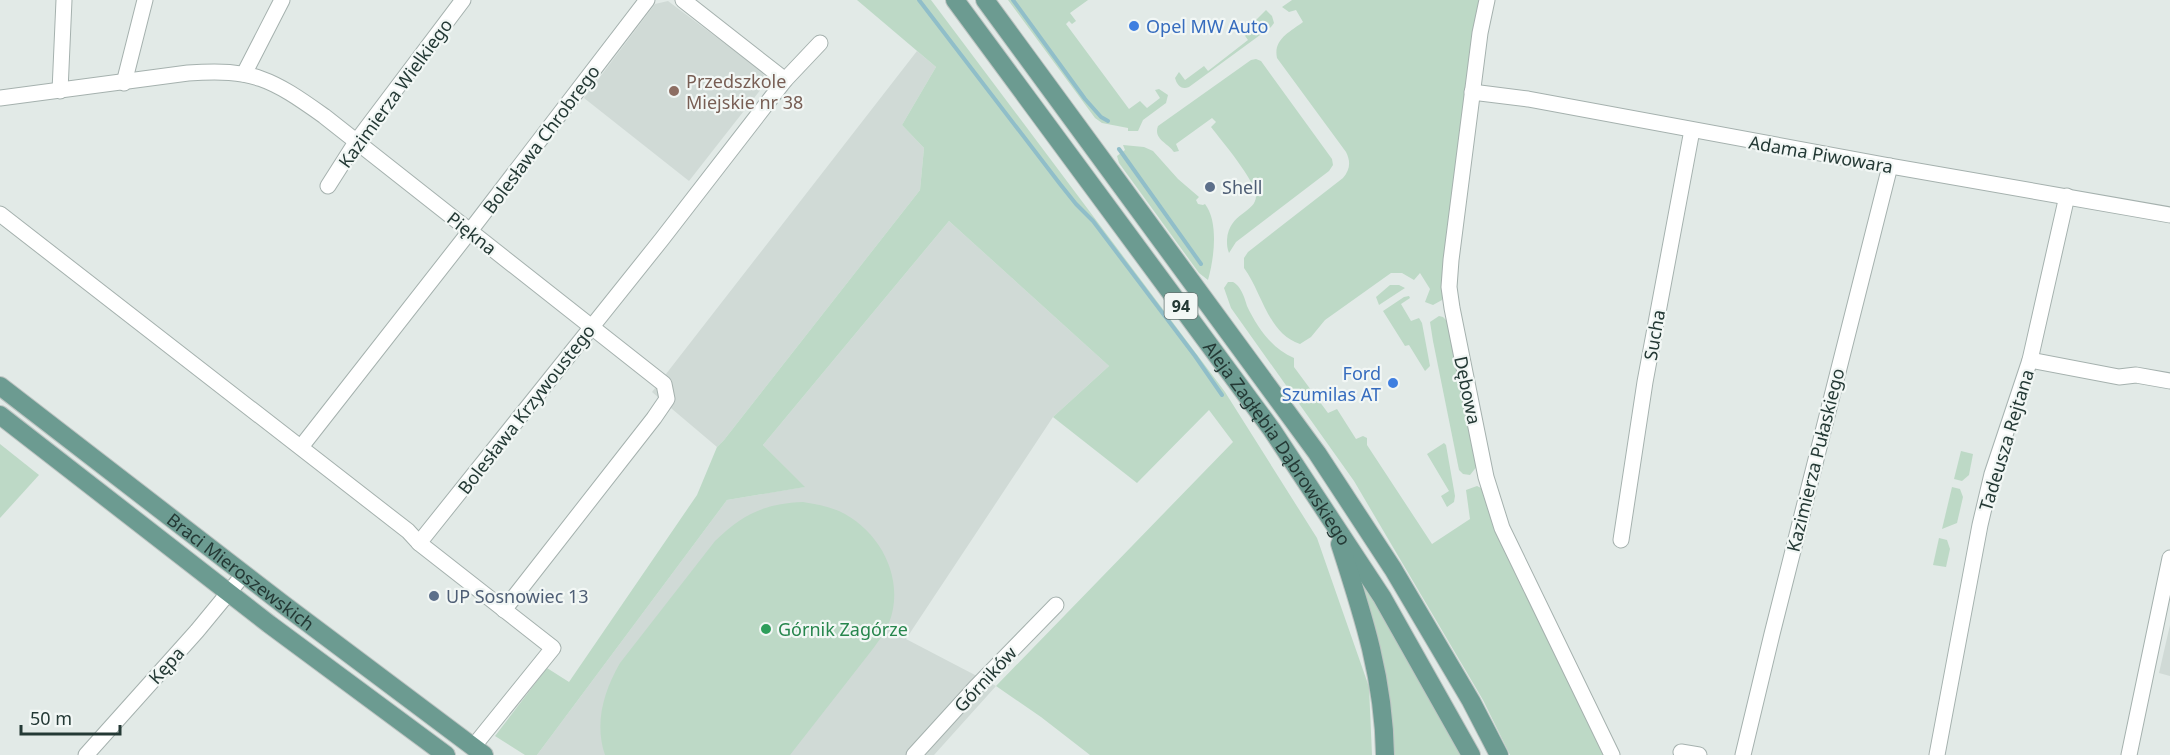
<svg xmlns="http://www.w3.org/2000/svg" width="2170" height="755" viewBox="0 0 2170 755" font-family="'Noto Sans',sans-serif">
	<rect width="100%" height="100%" fill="#e2eae7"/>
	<g fill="#d0dad6">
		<polygon points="668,1 763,72 765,84 689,181 584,98 655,4"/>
		<polygon points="917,51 936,67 902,125 924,148 920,190 724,440 717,447 652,392"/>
		<polygon points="949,221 1109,366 1053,417 906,639 996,686 934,755 537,755 727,500 804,487 763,445"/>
		<polygon points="2170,625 2170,676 2159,673"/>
	</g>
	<g fill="#bdd9c6">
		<polygon points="857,0 931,0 1225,392 1317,538 1369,687 1372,755 1090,755 1041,717 996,686 1233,442 1209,410 1137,483 1053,417 1109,366 949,221 763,445 805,487 727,500 537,755 525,755 495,736 547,668 569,682 697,495 717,447 724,440 920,190 924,148 902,125 936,67"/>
		<polygon points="1008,0 1088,0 1070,13 1076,21 1072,24 1069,21 1066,24 1129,109 1140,101 1147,108 1160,98 1155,90 1159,89 1168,95 1166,103 1143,120 1138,131 1128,131 1128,128 1102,123 1095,118"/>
		<path d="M1292 0H1481L1442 300 1433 305 1425 302 1430 289 1420 273 1414 280 1402 273H1391L1325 320 1311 337 1300 344C1268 334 1262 292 1244 268V258L1248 252 1343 178C1350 170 1351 162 1346 152L1277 58C1273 39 1290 32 1303 22L1296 10 1289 12 1282 7Z"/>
		<path d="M1266 10 1272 16 1274 23 1271 27 1189 87C1181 90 1177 85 1175 78L1179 72 1185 80 1204 66 1208 71 1248 40 1243 33Z"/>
		<path d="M1256 59 1261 61 1332 159 1333 165 1329 171 1236 242 1229 253C1227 248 1227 245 1227 240 1229 212 1256 213 1256 196 1256 181 1221 140 1211 127L1216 122 1212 118 1176 144 1179 151 1174 152C1168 143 1153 139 1158 126L1251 60Z"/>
		<path d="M1123 145 1144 147 1153 151 1178 179 1199 197 1196 200 1198 204 1203 205 1205 204C1219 222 1214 259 1208 280L1199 273 1119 163 1117 156 1125 150Z"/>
		<path d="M1228 282C1233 282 1233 281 1237 285 1242 290 1245 299 1247 306 1257 327 1272 349 1294 358V367L1328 413 1337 409 1356 439 1363 436 1367 438V445L1432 544 1470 519 1466 490 1477 486 1483 489 1497 534 1508 558 1604 755H1510L1483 700 1354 481 1231 308 1224 288Z"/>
		<polygon points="1390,285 1399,285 1405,288 1379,305 1376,297"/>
		<polygon points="1404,297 1409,296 1410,298 1401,304 1411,321 1419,318 1422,323 1430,366 1425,371 1409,345 1405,346 1383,311"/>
		<polygon points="1439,316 1443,317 1448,322 1478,465 1470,475 1463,474 1459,470 1433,341 1430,322"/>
		<polygon points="1444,443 1446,445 1455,496 1454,502 1447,507 1441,496 1449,491 1427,454"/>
		<polygon points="0,444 39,475 0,518"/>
		<polygon points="1961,451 1973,454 1969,475 1962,481 1954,479"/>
		<polygon points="1952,487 1960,489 1963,497 1957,523 1942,529"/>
		<path d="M803 502C815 504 827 506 839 511 880 530 906 579 889 623 885 633 878 642 872 650L790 755H605C594 723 604 691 620 663L715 541C743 514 763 504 803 502Z"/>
		<polygon points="1939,538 1947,540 1950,549 1946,567 1933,565"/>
		<polygon points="1351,563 1438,704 1463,755 1389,755"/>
	</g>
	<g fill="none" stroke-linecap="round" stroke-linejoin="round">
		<g stroke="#90bec9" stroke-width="4">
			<polyline points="919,0 1060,184 1076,204 1093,221 1195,356 1222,395"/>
			<polyline points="1013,0 1085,99 1101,117 1108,121"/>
			<polyline points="1119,149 1201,264"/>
		</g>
		<defs>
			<g id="minor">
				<polyline points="683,0 785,80"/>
				<polyline points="1487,0 1480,33 1451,260 1449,287 1452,308 1486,477 1502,528 1612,755"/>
				<polyline points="244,74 282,0"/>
				<polyline points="124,83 145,0"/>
				<polyline points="60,91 64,0"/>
				<polyline points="1472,92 1528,99 1890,166 2170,215"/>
				<path d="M0 98 188 73C253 68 272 79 324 116L664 384 667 399 654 418 504 610"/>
				<polyline points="328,186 356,142 463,0"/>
				<polyline points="0,214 408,531 419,543"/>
				<polyline points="2030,360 2119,377 2136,375 2170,381"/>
				<polyline points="301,447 470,231 647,0"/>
				<polyline points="1621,540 1645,382 1692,130"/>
				<polyline points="473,747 553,648 419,543 662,239 785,80 820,43"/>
				<polyline points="1681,752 1699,755"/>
				<polyline points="86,755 197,631 244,574"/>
				<polyline points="914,755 975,688 1056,605"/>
				<polyline points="1743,755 1772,634 1890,166"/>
				<polyline points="1937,755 1980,525 1992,474 2030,360 2067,196"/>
				<polyline points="2129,755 2170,558"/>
			</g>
			<g id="major">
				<path id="s1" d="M955 0 1272 430 1382 597 1471 755"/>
				<polyline points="985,0 1317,453 1393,569 1471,701 1499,755"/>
				<path id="s2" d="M0 386 284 605 484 755"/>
				<polyline points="0,415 269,624 446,755"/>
				<path d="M1340 544C1363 615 1384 679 1385 755"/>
			</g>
		</defs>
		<use href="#minor" stroke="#a5b1ae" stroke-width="17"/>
		<use href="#major" stroke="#bdc4c2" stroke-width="20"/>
		<use href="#minor" stroke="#fff" stroke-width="15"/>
		<use href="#major" stroke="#6c9b91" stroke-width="18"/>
	</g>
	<g fill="#3f7fe0" stroke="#f2f7f5" stroke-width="2">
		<circle cx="1134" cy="26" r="6"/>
		<circle cx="1393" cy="383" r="6"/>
	</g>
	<circle fill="#8d6e63" stroke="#f2f7f5" stroke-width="2" cx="674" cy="91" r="6"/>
	<g fill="#5c6f8a" stroke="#f2f7f5" stroke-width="2">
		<circle cx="1210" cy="187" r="6"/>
		<circle cx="434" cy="596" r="6"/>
	</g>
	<circle fill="#2e9e5b" stroke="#f2f7f5" stroke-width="2" cx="766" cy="629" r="6"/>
	<g text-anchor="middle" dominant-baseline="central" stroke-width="4.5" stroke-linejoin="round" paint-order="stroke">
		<rect fill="#f2f7f5" stroke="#62726f" stroke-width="1.5" x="1164.5" y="293" width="33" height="26" rx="4.5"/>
		<g font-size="16" font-weight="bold" fill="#243935">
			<text x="1181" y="306">94</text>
		</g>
		<g font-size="18" fill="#366cbe" stroke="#f2f7f5" text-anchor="start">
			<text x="1146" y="26">Opel MW Auto</text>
			<text x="1381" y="373" text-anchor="end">Ford<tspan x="1381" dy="21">Szumilas AT</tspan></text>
		</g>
		<g font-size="18" fill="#785e54" stroke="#f2f7f5" text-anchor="start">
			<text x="686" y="81">Przedszkole<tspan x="686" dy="21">Miejskie nr 38</tspan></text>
		</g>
		<g font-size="18" fill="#243935" stroke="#f2f7f5">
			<text transform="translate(395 93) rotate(-54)">Kazimierza Wielkiego</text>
			<text transform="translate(541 139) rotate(-53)">Bolesława Chrobrego</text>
			<text transform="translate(1821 154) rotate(10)">Adama Piwowara</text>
			<text transform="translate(472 233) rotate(38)">Piękna</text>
			<text transform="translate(1654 335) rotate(-80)">Sucha</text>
			<text transform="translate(1468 390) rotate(78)">Dębowa</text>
			<text transform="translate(526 409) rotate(-52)">Bolesława Krzywoustego</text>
			<text transform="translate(2006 440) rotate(-73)">Tadeusza Rejtana</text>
			<text stroke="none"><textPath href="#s1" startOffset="548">Aleja Zagłębia Dąbrowskiego</textPath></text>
			<text transform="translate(1815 460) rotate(-76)">Kazimierza Pułaskiego</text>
			<text stroke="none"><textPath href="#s2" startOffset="304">Braci Mieroszewskich</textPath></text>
			<text transform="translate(166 665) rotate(-48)">Kępa</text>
			<text transform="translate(985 679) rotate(-47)">Górników</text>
		</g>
		<g font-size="18" fill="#4e5e75" stroke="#f2f7f5" text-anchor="start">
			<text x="1222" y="187">Shell</text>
			<text x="446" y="596">UP Sosnowiec 13</text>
		</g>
		<g font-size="18" fill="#27864d" stroke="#f2f7f5" text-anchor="start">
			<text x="778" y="629">Górnik Zagórze</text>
		</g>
	</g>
	<path d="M21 725v9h99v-9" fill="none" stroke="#243935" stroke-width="3"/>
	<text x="30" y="725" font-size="18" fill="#243935" stroke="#f2f7f5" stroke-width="4.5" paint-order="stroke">50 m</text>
</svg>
